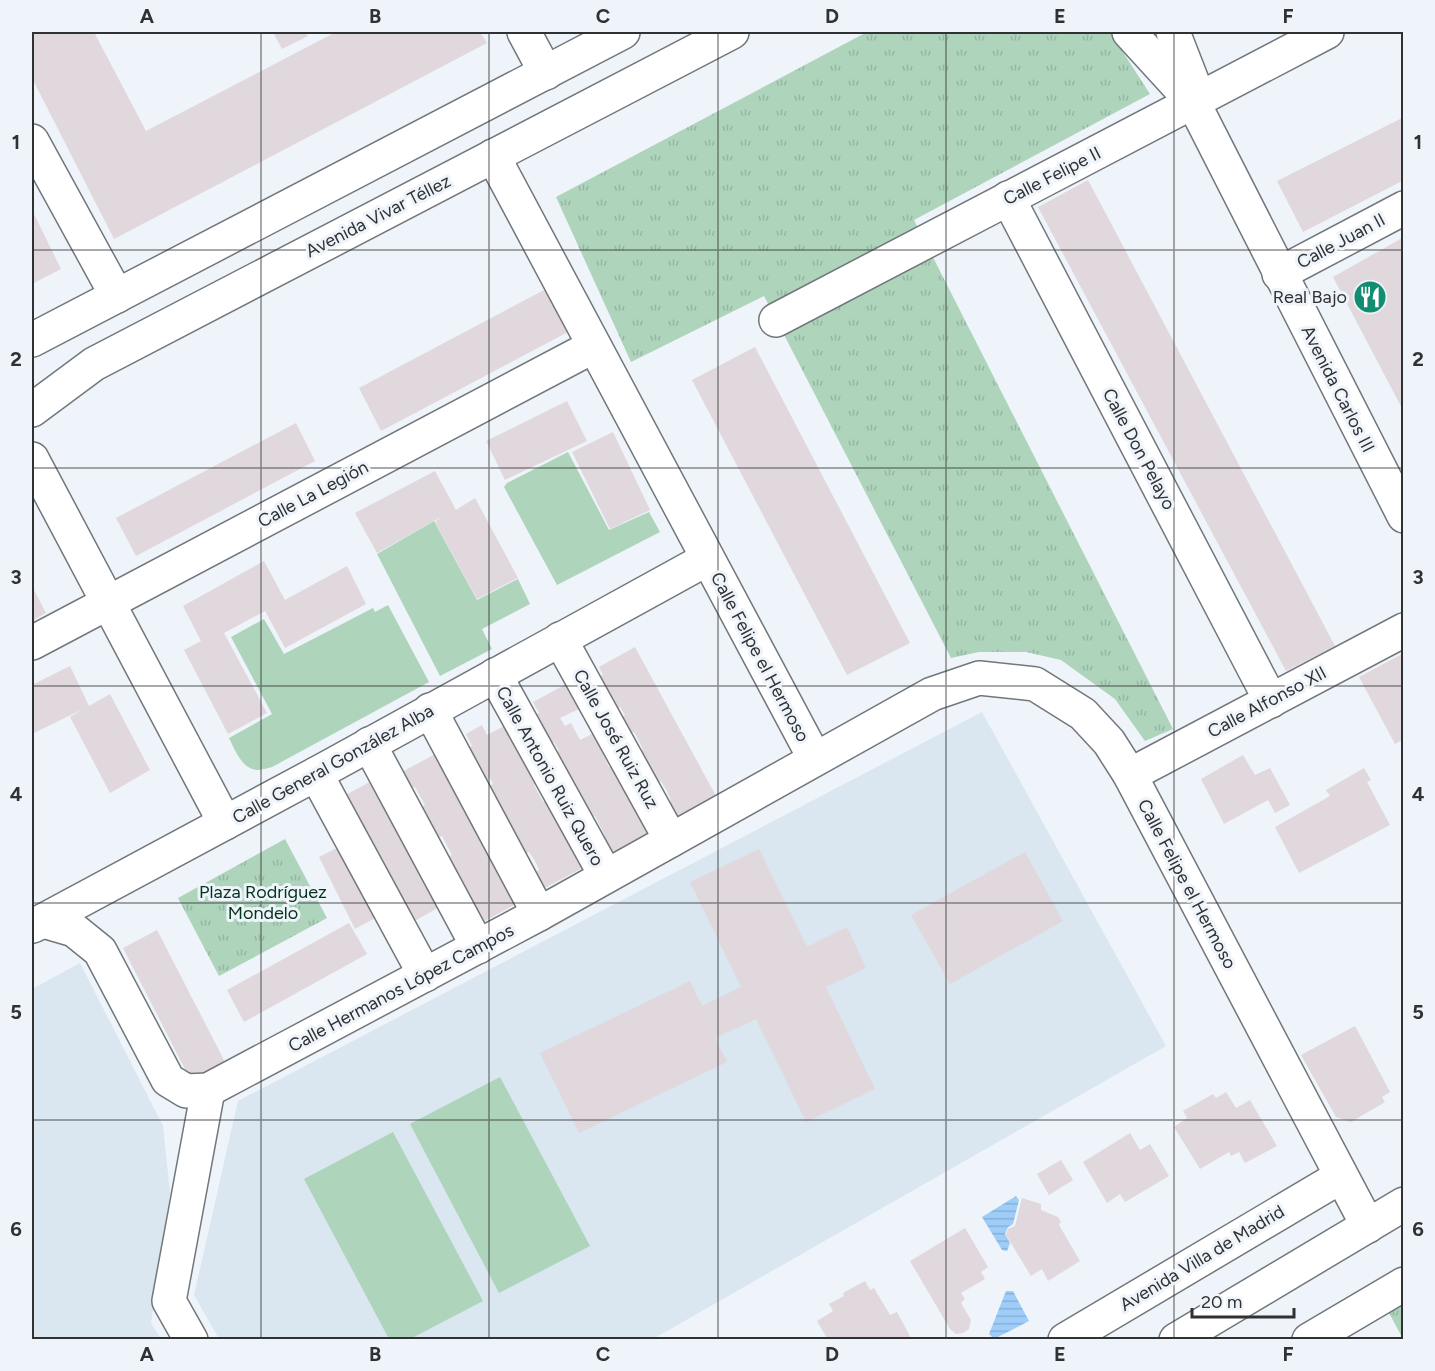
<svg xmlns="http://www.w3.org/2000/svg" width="1435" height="1371" viewBox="0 0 1435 1371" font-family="Figtree,sans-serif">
	<defs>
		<pattern id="park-tufts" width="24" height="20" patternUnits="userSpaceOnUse" patternTransform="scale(1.5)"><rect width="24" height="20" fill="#aed4bc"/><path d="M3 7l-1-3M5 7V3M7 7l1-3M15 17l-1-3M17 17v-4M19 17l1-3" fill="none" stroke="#96b6a2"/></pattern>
		<pattern id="water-rules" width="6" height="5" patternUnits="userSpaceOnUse" patternTransform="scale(1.5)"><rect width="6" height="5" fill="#9dcdf8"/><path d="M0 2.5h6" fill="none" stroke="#88b0d5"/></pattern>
	</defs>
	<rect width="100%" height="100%" fill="#eef4fa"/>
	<g fill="#dae6f0">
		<polygon points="982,712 1166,1046 653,1339 219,1339 194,1295 238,1101"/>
		<polygon points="80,963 163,1126 170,1193 151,1323 161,1339 32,1340 32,989"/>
	</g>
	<g fill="#aed4bc">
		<polygon points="568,452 609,530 649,512 660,532 557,585 504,487 507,483"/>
		<polygon points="434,521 477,600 518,579 530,604 482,629 492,649 440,676 377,554"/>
		<path d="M388 605 429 682 272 767C268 768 261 770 257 770 242 769 235 750 229 738L272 714 231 637 264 619 284 654 373 608 375 612Z"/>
		<polygon points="500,1077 590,1246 499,1293 410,1124"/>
		<polygon points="393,1132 483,1301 410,1339 389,1339 304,1179"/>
	</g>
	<g fill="url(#park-tufts)">
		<polygon points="867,32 1110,32 1150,94 914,220 1173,729 1145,741 1115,699 1061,660 1026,652 979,652 951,658 764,296 631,362 556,197"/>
		<polygon points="285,839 327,918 219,976 178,898"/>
		<polygon points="1403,1302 1403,1339 1388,1311"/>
	</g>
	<g fill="url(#water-rules)">
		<polygon points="1016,1196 1019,1200 1013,1224 1008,1227 1005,1234 1010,1243 1007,1251 1002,1250 982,1217"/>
		<polygon points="1006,1291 1013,1291 1029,1321 994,1339 989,1334"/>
	</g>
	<g fill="#e0d8dc">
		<polygon points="32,32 94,32 146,131 336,32 480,32 487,43 114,239 32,78"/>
		<polygon points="273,32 305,32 308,36 282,49"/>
		<polygon points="1404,117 1404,180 1303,232 1277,181"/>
		<polygon points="1088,180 1335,646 1286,671 1038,207"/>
		<polygon points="32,210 61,269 32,284"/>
		<polygon points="1404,237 1404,412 1333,277"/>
		<polygon points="546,289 568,332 381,431 359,388"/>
		<polygon points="755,347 910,643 847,675 692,380"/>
		<polygon points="567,401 587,441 505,480 486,441"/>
		<polygon points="296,423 315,461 136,556 116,518"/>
		<polygon points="613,432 650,510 610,529 572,452"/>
		<polygon points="435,471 456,510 475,498 518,578 477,599 435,522 441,517 377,553 355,513"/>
		<polygon points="264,561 285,600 347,566 366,604 285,648 265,611 224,633 267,713 228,734 184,650 201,641 183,606"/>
		<polygon points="32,586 46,613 32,621"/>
		<polygon points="635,647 716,796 674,819 666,805 671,801 667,791 661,781 655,785 638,754 643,750 639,741 634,732 628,734 620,719 625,715 620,707 615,710 597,678 603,675 599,667"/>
		<polygon points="1404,653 1404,739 1395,744 1359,677"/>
		<polygon points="70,666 89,706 110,694 150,770 110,793 70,717 83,709 32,734 32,685"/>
		<polygon points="570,682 583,707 560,718 565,726 571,723 580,740 596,732 603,744 599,746 609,767 614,764 650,833 608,856 600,839 605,836 595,816 589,818 555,753 559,751 554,742 550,744 535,715 539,713 533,702"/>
		<polygon points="508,724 539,781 534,785 543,802 549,799 586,866 543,889 534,873 539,870 535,861 529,852 524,854 487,787 493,784 490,778 484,781 466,749 472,746 466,734 482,725 487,735"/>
		<polygon points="439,752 494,853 488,856 501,881 507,878 516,894 510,897 514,905 481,923 446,858 452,855 442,836 436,839 419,808 425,805 415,787 409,789 400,773"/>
		<polygon points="1243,755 1255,775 1270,768 1290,805 1275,813 1268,800 1224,824 1201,779"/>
		<polygon points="1364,768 1371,780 1367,782 1390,825 1299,873 1275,827 1330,796 1326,790"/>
		<polygon points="373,780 441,906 413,922 346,795"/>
		<polygon points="343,845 379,916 355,929 319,857"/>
		<polygon points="759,849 807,947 847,927 866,968 826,987 875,1089 806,1122 756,1019 715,1038 727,1062 579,1133 540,1053 690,981 702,1006 741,987 690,882"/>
		<polygon points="1025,852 1063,921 950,984 911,915"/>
		<polygon points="349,923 367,954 244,1022 227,990"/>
		<polygon points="157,930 225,1062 190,1079 123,948"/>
		<polygon points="1355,1026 1390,1092 1382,1097 1385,1102 1351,1122 1336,1117 1301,1055"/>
		<polygon points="1226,1092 1236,1108 1250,1100 1277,1146 1245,1163 1239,1152 1231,1156 1229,1152 1200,1169 1174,1127 1187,1118 1183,1111 1213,1094 1216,1098"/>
		<polygon points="1130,1133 1140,1150 1150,1144 1169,1176 1125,1202 1120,1194 1107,1203 1083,1162"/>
		<polygon points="1061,1160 1073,1180 1049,1195 1037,1174"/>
		<polygon points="1022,1198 1041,1204 1041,1210 1058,1217 1061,1222 1059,1225 1080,1261 1048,1281 1042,1269 1031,1276 1006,1235 1008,1229 1015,1226"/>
		<polygon points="965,1228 988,1267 981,1272 985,1279 961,1293 965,1299 961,1303 971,1320 969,1329 963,1333 956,1334 950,1329 910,1261"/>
		<polygon points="865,1281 870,1290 874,1288 890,1315 897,1312 912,1340 828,1340 817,1321 833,1311 829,1304 844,1296 843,1293"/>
	</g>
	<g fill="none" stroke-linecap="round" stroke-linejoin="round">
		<defs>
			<g id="minor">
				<polyline points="524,32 546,73"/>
				<polyline points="1129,32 1193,102 1404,516"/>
				<polyline points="1173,32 1196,91 1194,100"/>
				<polyline points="32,141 117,296"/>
				<polyline points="493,156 815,759"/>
				<polyline points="1008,198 1271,701"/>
				<polyline points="1279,274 1404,208"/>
				<polyline points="776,320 1327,32"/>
				<polyline points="32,340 623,32"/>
				<polyline points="32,410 94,364 732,32"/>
				<polyline points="32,459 225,823"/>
				<polyline points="560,639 671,840"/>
				<polyline points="32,643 594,346"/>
				<polyline points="495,675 606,876"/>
				<polyline points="430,710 539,914"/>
				<polyline points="369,744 478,947"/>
				<polyline points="316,774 425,975"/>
				<polyline points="1130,775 1404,630"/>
				<polyline points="43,921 74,930 100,951 168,1080 186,1091 208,1090 539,914 932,694 979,678 1035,684 1083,714 1109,742 1130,775 1368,1226"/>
				<polyline points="33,926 316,774 707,559"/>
				<polyline points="191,1340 169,1301 208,1090"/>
				<polyline points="1065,1340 1340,1177"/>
				<polyline points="1176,1340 1404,1204"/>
				<polyline points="1309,1340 1404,1284"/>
			</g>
		</defs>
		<use href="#minor" stroke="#71777b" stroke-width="36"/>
		<use href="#minor" stroke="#fff" stroke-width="33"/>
	</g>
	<path fill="none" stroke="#2f3133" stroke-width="1.5" stroke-opacity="0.55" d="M261 32V1340M489 32V1340M718 32V1340M946 32V1340M1174 32V1340M32 250H1404M32 468H1404M32 686H1404M32 903H1404M32 1120H1404"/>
	<defs>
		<symbol id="restaurant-disc" viewBox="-11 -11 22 22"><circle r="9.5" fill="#138d71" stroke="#eef4fa"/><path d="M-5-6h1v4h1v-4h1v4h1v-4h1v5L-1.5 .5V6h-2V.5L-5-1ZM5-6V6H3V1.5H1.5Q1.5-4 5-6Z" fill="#fff"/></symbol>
	</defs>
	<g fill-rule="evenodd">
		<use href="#restaurant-disc" x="1351" y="278" width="38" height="38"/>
	</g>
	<g text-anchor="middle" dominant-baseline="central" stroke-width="6" stroke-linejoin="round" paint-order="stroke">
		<g font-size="18" fill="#2f3133" stroke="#eef4fa">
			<text transform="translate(1052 176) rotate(-27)">Calle Felipe II</text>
			<text transform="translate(378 216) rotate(-27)">Avenida Vivar Téllez</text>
			<text transform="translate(1341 241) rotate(-28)">Calle Juan II</text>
			<text transform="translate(1338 389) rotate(63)">Avenida Carlos III</text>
			<text transform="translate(1139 449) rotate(62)">Calle Don Pelayo</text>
			<text transform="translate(313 494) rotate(-28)">Calle La Legión</text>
			<text transform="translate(760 657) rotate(62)">Calle Felipe el Hermoso</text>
			<text transform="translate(1267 702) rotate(-28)">Calle Alfonso XII</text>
			<text transform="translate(616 739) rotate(61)">Calle José Ruiz Ruz</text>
			<text transform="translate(333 764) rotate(-29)">Calle General González Alba</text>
			<text transform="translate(550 776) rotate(61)">Calle Antonio Ruiz Quero</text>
			<text transform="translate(1187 884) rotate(62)">Calle Felipe el Hermoso</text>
			<text transform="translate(401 988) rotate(-28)">Calle Hermanos López Campos</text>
			<text transform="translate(1202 1258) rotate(-31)">Avenida Villa de Madrid</text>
		</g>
		<g font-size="18" fill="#2f3133" stroke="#eef4fa" text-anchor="end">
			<text x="1347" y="297">Real Bajo</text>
		</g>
		<g font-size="18" fill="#02331d" stroke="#eef4fa">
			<text x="263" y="892">Plaza Rodríguez<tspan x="263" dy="21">Mondelo</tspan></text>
		</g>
	</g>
	<rect width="1435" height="1371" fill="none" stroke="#eef4fa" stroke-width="66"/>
	<path d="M1192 1308v9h102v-9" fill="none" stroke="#2f3133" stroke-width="3"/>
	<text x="1201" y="1308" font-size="18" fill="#2f3133" stroke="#eef4fa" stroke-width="4.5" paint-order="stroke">20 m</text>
	<rect x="33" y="33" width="1369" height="1305" fill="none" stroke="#2f3133" stroke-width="2"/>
	<g font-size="20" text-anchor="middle" font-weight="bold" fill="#2f3133">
		<text x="147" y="23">A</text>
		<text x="375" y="23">B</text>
		<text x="603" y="23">C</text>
		<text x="832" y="23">D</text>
		<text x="1060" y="23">E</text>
		<text x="1288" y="23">F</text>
		<text x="16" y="149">1</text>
		<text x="1418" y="149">1</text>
		<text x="16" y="366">2</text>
		<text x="1418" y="366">2</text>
		<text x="16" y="584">3</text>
		<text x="1418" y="584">3</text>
		<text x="16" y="801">4</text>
		<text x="1418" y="801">4</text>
		<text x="16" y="1019">5</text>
		<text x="1418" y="1019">5</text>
		<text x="16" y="1236">6</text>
		<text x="1418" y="1236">6</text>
		<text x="147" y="1361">A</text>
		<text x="375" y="1361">B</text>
		<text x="603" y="1361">C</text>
		<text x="832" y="1361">D</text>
		<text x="1060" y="1361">E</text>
		<text x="1288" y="1361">F</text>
	</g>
</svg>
